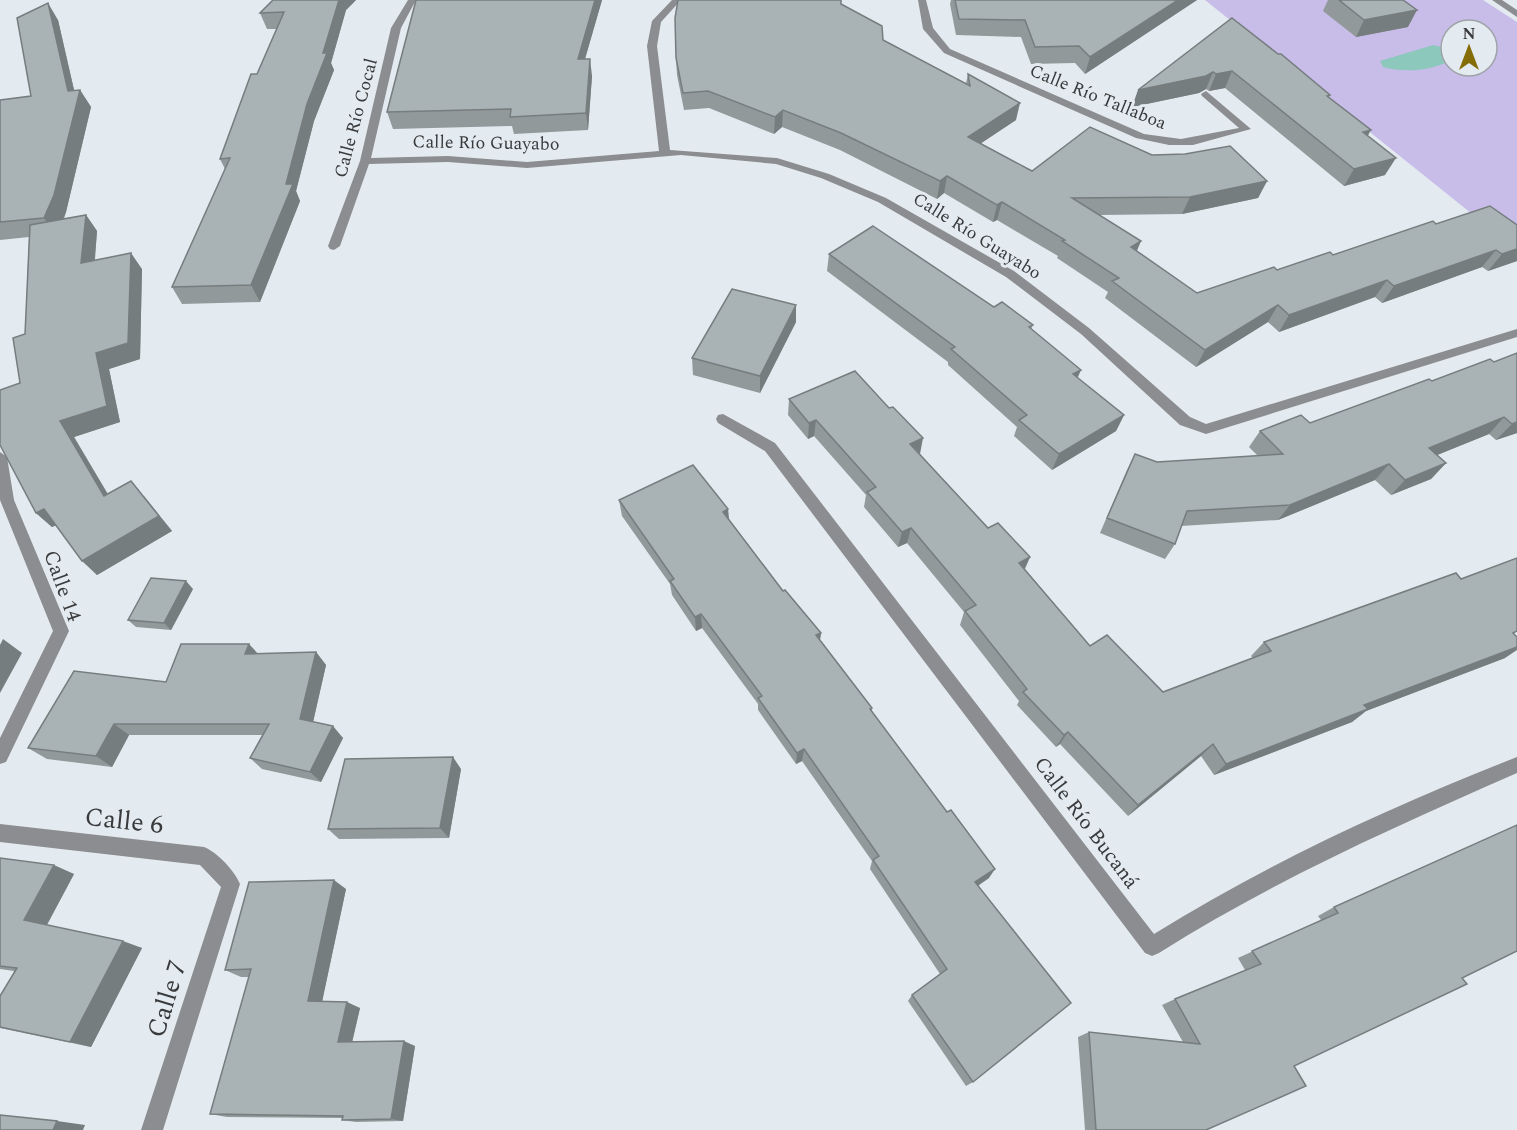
<svg xmlns="http://www.w3.org/2000/svg" width="1517" height="1130" viewBox="0 0 1517 1130" font-family="Spectral,serif">
	<rect width="100%" height="100%" fill="#e4ebf0"/>
	<path fill="#c8bce9" fill-rule="evenodd" d="M1205 0H1483L1517 22V250ZM1451 30H1487V66H1451Z"/>
	<path fill="#8cc8bc" d="M1433 45 1450 49 1451 60C1432 71 1404 73 1383 67L1380 61Z"/>
	<g fill="none" stroke-linecap="round" stroke-linejoin="round">
		<g fill="#8c8d90" fill-rule="evenodd">
			<polygon points="408,0 416,0 401,28 371,158 448,156 527,162 659,151 647,46 652,21 672,0 681,0 661,22 657,46 670,150 777,158 829,174 886,198 1014,271 1089,328 1190,417 1206,424 1517,329 1517,337 1206,434 1180,425 1081,334 1006,277 878,202 821,178 776,164 681,155 527,168 448,162 369,164 340,246 334,250 330,249 328,246 360,161 391,28"/>
			<polygon points="918,0 926,0 933,28 950,49 1144,134 1181,139 1239,128 1202,96 1201,94 1206,91 1251,129 1193,145 1169,145 1136,138 944,53 923,29"/>
			<polygon points="1492,0 1502,0 1517,10 1517,17"/>
			<path d="M723 414 775 443 1154 934C1268 863 1392 806 1517 757V773C1394 827 1273 881 1159 953L1152 956 1145 953 765 451 718 423 716 419 718 415Z"/>
			<polygon points="0,452 7,457 14,500 69,631 6,762 0,764 0,738 53,631 0,500"/>
			<path d="M0 824 204 847C217 852 235 871 240 884L163 1130H141L221 887 200 865 0 842Z"/>
		</g>
	</g>
	<g fill="#91999b">
		<polygon points="273,0 356,0 346,10 331,63 334,70 314,121 296,191 300,201 260,302 182,304 172,287 225,169 220,159 277,29 267,29 260,13"/>
		<polygon points="416,0 602,0 585,59 592,76 588,130 514,134 512,126 393,129 387,112"/>
		<polygon points="951,0 1197,0 1085,74 1075,63 1031,64 1021,37 956,35 950,4"/>
		<polygon points="1328,0 1403,0 1408,27 1356,37 1323,11"/>
		<polygon points="841,4 883,40 966,83 968,74 1016,120 981,143 1032,171 1152,155 1267,181 1258,198 1182,214 1100,215 1137,251 1197,293 1333,255 1436,224 1517,225 1517,261 1488,271 1482,267 1382,303 1375,297 1279,332 1268,322 1196,367 1105,298 1108,292 1057,258 1058,256 997,220 993,222 944,193 937,199 840,150 782,127 774,134 709,108 684,110 677,75 676,58"/>
		<polygon points="1232,18 1330,95 1329,97 1368,136 1385,175 1344,186 1225,88 1209,91 1206,89 1199,93 1132,107"/>
		<polygon points="58,20 74,90 80,90 91,107 66,212 64,219 86,215 97,231 95,260 142,269 140,359 109,369 120,422 74,437 108,494 144,496 172,531 97,575 56,525 52,527 36,513 20,383 25,334 29,237 0,240 0,100 31,96"/>
		<polygon points="829,254 994,307 1033,325 1031,329 1078,378 1124,415 1116,431 1052,470 1014,436 1017,427 948,365 948,362 827,271"/>
		<polygon points="796,322 760,393 693,375 692,358"/>
		<polygon points="1517,353 1517,433 1496,440 1489,434 1437,455 1446,463 1431,479 1391,495 1375,480 1278,520 1181,526 1175,544 1165,559 1100,533 1127,470 1135,454 1157,462 1258,456 1249,447 1260,431 1310,423 1432,381 1494,362"/>
		<polygon points="789,399 920,454 988,528 1030,557 1025,569 1090,646 1163,692 1253,658 1251,656 1264,642 1505,658 1366,711 1352,722 1214,775 1201,756 1128,816 1060,744 1056,747 1017,705 1019,701 960,625 964,612 907,543 898,547 864,507 866,495 814,436 808,439 788,415"/>
		<polygon points="619,500 728,509 729,519 783,591 821,633 820,640 872,708 872,712 989,878 978,886 973,1082 966,1086 908,1001 912,995 940,974 870,869 872,861 802,761 796,764 758,710 758,704 702,628 696,631 672,595 670,584 622,516"/>
		<polygon points="193,589 171,630 136,627 128,620"/>
		<polygon points="316,652 326,665 313,722 343,738 321,782 262,769 250,758 262,735 129,735 112,767 47,759 28,748 166,682 258,654"/>
		<polygon points="461,769 449,838 339,839 328,829"/>
		<polygon points="0,858 74,874 47,925 142,948 91,1047 0,1028 14,971 0,969"/>
		<polygon points="346,889 322,1001 360,1008 352,1042 415,1046 403,1121 356,1122 342,1120 343,1118 227,1117 210,1114 249,977 241,977 225,970"/>
		<polygon points="1334,907 1462,978 1294,1066 1206,1130 1085,1130 1078,1037 1089,1032 1183,1042 1162,1005 1175,999 1245,970 1238,958 1321,920 1318,916"/>
	</g>
	<g fill="#767d7e">
		<polygon points="339,0 356,0 346,10 331,63 334,70 314,121 296,191 300,201 260,302 251,285 286,184 307,104"/>
		<polygon points="595,0 602,0 580,76 578,59"/>
		<polygon points="1178,0 1197,0 1085,74 1090,57"/>
		<polygon points="48,3 58,20 77,103 80,90 91,107 66,212 56,235 44,218 68,91"/>
		<polygon points="1417,10 1408,27 1356,37 1364,20"/>
		<polygon points="590,59 592,76 588,130 586,113"/>
		<polygon points="1232,71 1225,88 1209,91 1216,74"/>
		<polygon points="1213,72 1206,89 1199,93 1132,107 1138,90"/>
		<polygon points="1020,103 1016,120 965,154 968,137"/>
		<polygon points="783,110 782,127 774,134 775,117"/>
		<polygon points="1371,130 1361,148 1363,132"/>
		<polygon points="1396,158 1385,175 1344,186 1354,169"/>
		<polygon points="947,176 944,193 937,199 940,181"/>
		<polygon points="1267,181 1258,198 1182,214 1190,197"/>
		<polygon points="1002,202 997,220 993,222 997,205"/>
		<polygon points="86,215 97,231 93,279 81,263"/>
		<polygon points="1141,241 1134,258 1131,247"/>
		<polygon points="1517,249 1517,261 1488,271 1502,254"/>
		<polygon points="1496,250 1482,267 1382,303 1394,286"/>
		<polygon points="131,253 142,269 140,359 109,369 120,422 74,437 118,512 104,496 60,421 96,353"/>
		<polygon points="1387,280 1375,297 1279,332 1289,315"/>
		<polygon points="796,305 796,322 760,393 760,376"/>
		<polygon points="1278,305 1268,322 1196,367 1205,350"/>
		<polygon points="1081,370 1074,386 1073,374"/>
		<polygon points="1124,415 1116,431 1052,470 1059,454"/>
		<polygon points="1504,417 1489,434 1415,464 1429,448"/>
		<polygon points="816,420 814,436 808,439 809,423"/>
		<polygon points="1517,422 1517,433 1496,440 1512,424"/>
		<polygon points="923,438 920,454 910,444"/>
		<polygon points="1446,463 1431,479 1391,495 1405,480"/>
		<polygon points="1389,464 1375,480 1278,520 1290,505"/>
		<polygon points="131,481 172,531 97,575 82,561"/>
		<polygon points="44,509 59,524 52,527 36,513"/>
		<polygon points="728,509 729,524 723,512"/>
		<polygon points="911,528 907,543 898,547 902,532"/>
		<polygon points="1030,557 1023,572 1019,563"/>
		<polygon points="186,581 193,589 171,630 164,623"/>
		<polygon points="701,614 702,628 696,631 695,617"/>
		<polygon points="821,633 819,646 816,635"/>
		<polygon points="3,639 22,653 0,693 0,645"/>
		<polygon points="249,644 261,657 245,654"/>
		<polygon points="1517,647 1517,650 1505,658 1366,711 1352,722 1214,775 1226,764 1364,705"/>
		<polygon points="316,652 326,665 311,731 300,719"/>
		<polygon points="114,724 129,735 112,767 96,756"/>
		<polygon points="333,726 343,738 321,782 310,772"/>
		<polygon points="1068,732 1060,744 1056,747 1064,735"/>
		<polygon points="1213,744 1201,756 1128,816 1138,805"/>
		<polygon points="804,749 802,761 796,764 797,753"/>
		<polygon points="453,757 461,769 449,838 440,828"/>
		<polygon points="54,865 74,874 45,928 24,920"/>
		<polygon points="995,869 989,878 969,891 975,882"/>
		<polygon points="334,880 346,889 321,1007 308,1001"/>
		<polygon points="123,941 142,948 91,1047 70,1042"/>
		<polygon points="347,1002 360,1008 351,1047 338,1042"/>
		<polygon points="404,1041 415,1046 403,1121 391,1119"/>
		<polygon points="57,1121 85,1125 83,1130 53,1130"/>
	</g>
	<g fill="#a9b2b4" stroke="#767d7e" stroke-width="1.5">
		<polygon points="273,0 339,0 323,53 327,53 307,104 286,184 293,184 251,285 172,287 230,158 220,159 251,74 257,74 284,12 260,13"/>
		<polygon points="416,0 595,0 578,59 590,59 586,113 510,117 511,109 387,112"/>
		<polygon points="678,0 841,0 841,4 882,26 883,40 970,86 968,74 1020,103 968,137 1032,171 1090,127 1152,155 1185,154 1230,146 1267,181 1190,197 1072,198 1141,241 1131,247 1197,293 1274,267 1277,270 1330,252 1333,255 1433,221 1436,224 1490,206 1517,225 1517,249 1502,254 1496,250 1394,286 1387,280 1289,315 1278,305 1205,350 1112,281 1119,278 1062,241 1065,240 1002,202 997,205 947,176 940,181 841,133 783,110 775,117 708,91 683,93 676,58 675,18"/>
		<polygon points="955,0 1178,0 1090,57 1079,46 1035,47 1025,20 959,19"/>
		<polygon points="1339,0 1403,0 1417,10 1364,20"/>
		<polygon points="48,3 68,91 80,90 54,195 44,218 0,222 0,100 31,96 17,18"/>
		<polygon points="1232,18 1278,54 1281,54 1330,95 1327,96 1371,130 1363,132 1396,158 1354,169 1232,71 1216,74 1213,72 1206,76 1138,90"/>
		<polygon points="86,215 81,263 131,253 128,343 96,353 107,406 60,421 104,496 131,481 159,516 82,561 44,509 36,513 0,445 0,390 20,383 13,338 25,334 30,225"/>
		<polygon points="873,226 994,307 1002,302 1033,325 1029,327 1081,370 1073,374 1124,415 1059,454 1019,420 1027,415 951,349 955,347 829,254"/>
		<polygon points="732,289 796,305 760,376 692,358"/>
		<polygon points="1517,353 1517,422 1512,424 1504,417 1429,448 1446,463 1405,480 1389,464 1290,505 1187,511 1175,544 1107,518 1135,454 1157,462 1283,454 1260,431 1301,415 1310,423 1429,379 1432,381 1490,359 1494,362"/>
		<polygon points="855,371 889,408 893,407 923,438 910,444 988,528 998,523 1030,557 1019,563 1090,646 1107,635 1163,692 1271,651 1264,642 1456,573 1461,579 1517,558 1517,631 1513,633 1517,637 1517,647 1364,705 1368,709 1226,764 1213,744 1138,805 1068,732 1064,735 1023,692 1027,689 965,611 976,605 911,528 902,532 867,492 876,487 816,420 809,423 789,399"/>
		<polygon points="693,465 728,509 723,512 783,591 785,590 821,633 816,635 872,708 870,709 947,812 951,810 995,869 975,882 1071,1003 973,1082 912,995 947,969 873,860 879,856 804,749 797,753 758,698 762,696 701,614 695,617 670,581 674,579 619,500"/>
		<polygon points="151,578 186,581 164,623 128,620"/>
		<polygon points="181,644 249,644 245,654 316,652 300,719 333,726 310,772 250,758 269,724 114,724 96,756 28,748 74,671 166,682"/>
		<polygon points="453,757 440,828 328,829 345,759"/>
		<polygon points="1517,825 1517,951 1462,978 1467,984 1294,1066 1306,1086 1206,1130 1096,1130 1089,1032 1200,1044 1175,999 1261,964 1252,951 1338,913 1334,907"/>
		<polygon points="0,858 54,865 24,920 123,941 70,1042 0,1027 0,996 17,968 0,966"/>
		<polygon points="334,880 308,1001 347,1002 338,1042 404,1041 391,1119 342,1120 343,1116 210,1114 251,969 225,970 249,882"/>
		<polygon points="0,1115 57,1121 53,1130 0,1130"/>
	</g>
	<g text-anchor="middle" dominant-baseline="central" stroke-width="6" stroke-linejoin="round" paint-order="stroke">
		<g font-size="18" fill="#383a3c" stroke="#e4ebf0">
			<text transform="translate(1098 97) rotate(22)">Calle Río Tallaboa</text>
			<text transform="translate(356 118) rotate(-75)">Calle Río Cocal</text>
			<text transform="translate(486 143) rotate(1)">Calle Río Guayabo</text>
			<text transform="translate(977 236) rotate(32)">Calle Río Guayabo</text>
		</g>
		<g font-size="21" fill="#383a3c" stroke="#e4ebf0">
			<text transform="translate(62 586) rotate(70)">Calle 14</text>
			<text transform="translate(1086 823) rotate(53)">Calle Río Bucaná</text>
		</g>
		<g font-size="26" fill="#383a3c" stroke="#e4ebf0">
			<text transform="translate(124 821) rotate(6)">Calle 6</text>
			<text transform="translate(167 999) rotate(-73)">Calle 7</text>
		</g>
	</g>
	<g transform="translate(1469 48)"><circle r="28" fill="#e4ebf0" stroke="#9fa4a8" stroke-width="1.5"/>
	<path d="M0-4.5L10 22L0 15L-10 22Z" fill="#846c07"/>
	<text y="-9" font-size="16" font-weight="bold" text-anchor="middle" fill="#383a3c">N</text>
	</g>
</svg>
